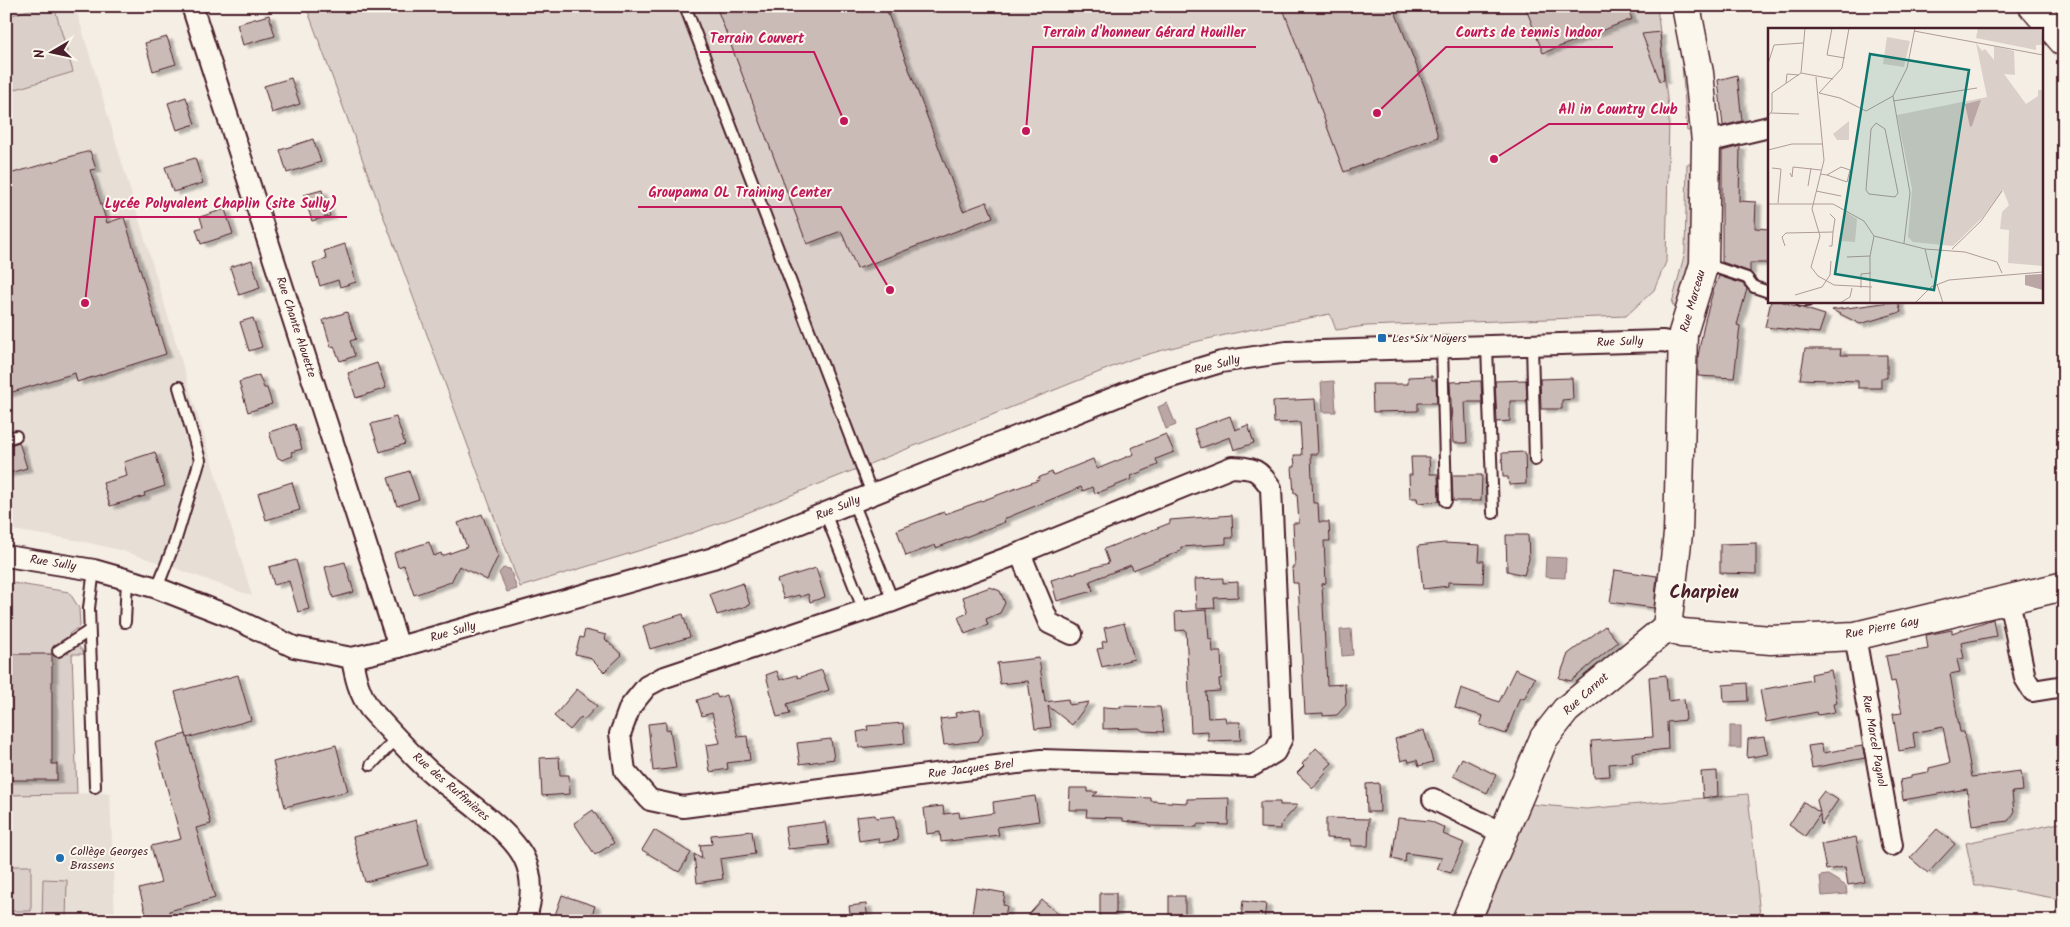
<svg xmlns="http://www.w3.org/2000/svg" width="2070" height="927" viewBox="0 0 2070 927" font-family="Kalam,sans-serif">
	<defs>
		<filter id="shadow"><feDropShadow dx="5.5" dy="3" stdDeviation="1" flood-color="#0004"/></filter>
	</defs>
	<rect width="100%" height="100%" fill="#f4eee4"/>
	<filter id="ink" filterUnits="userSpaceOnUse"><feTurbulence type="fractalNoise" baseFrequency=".02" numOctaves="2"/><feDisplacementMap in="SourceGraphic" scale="10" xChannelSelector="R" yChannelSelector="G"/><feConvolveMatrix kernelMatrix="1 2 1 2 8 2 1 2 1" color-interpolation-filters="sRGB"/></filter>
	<g filter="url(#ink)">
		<g fill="#e7dfd6">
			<polygon points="6,6 75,6 252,596 172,567 123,551 81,541 6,529"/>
			<polygon points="110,793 115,921 6,921 6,795"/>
		</g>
		<g fill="#dbd0c9" stroke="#92787a">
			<polygon points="42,6 54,6 73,72 6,92 6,17"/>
			<path d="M306 6H1657L1669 117 1666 262 1654 290 1626 316 1366 326 1336 330 1330 314C1263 327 1197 339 1132 359L744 514 664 543 520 587Z"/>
			<polygon points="1681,50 1696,130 1687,131"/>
			<polygon points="1687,164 1697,164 1695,262 1677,312 1672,303 1685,252"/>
			<polygon points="6,582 69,592 79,608 80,626 69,634 85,654 72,654 77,794 6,795"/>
			<polygon points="1748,794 1760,916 1695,921 1483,921 1529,804 1586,809"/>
			<polygon points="2064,822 2064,900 1989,886 1975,886 1966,843"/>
			<rect x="6" y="866" width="25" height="45"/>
			<polygon points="43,879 67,880 66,921 42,921"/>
			<rect x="6" y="916" width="28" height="5"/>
		</g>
		<g fill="#baa7a5" stroke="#8d7174">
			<polygon points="1334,381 1336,412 1323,412 1321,382"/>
			<polygon points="1167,403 1176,425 1166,429 1158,407"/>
			<polygon points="1546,557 1566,558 1565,578 1545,577"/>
			<polygon points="503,568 510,569 517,589 507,592 499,573"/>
			<polygon points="1351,629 1353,655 1342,656 1340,630"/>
			<rect x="1730" y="726" width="11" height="22"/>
			<polygon points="1828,875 1846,886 1847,894 1822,896 1820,876"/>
		</g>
		<g fill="#cabbb6" stroke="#4a1f2b" filter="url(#shadow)">
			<polygon points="716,6 885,6 963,211 987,202 993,217 857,269 841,231 807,244"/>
			<polygon points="1282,6 1393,6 1425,88 1438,137 1344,172"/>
			<polygon points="1525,6 1626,6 1632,19 1543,53"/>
			<polygon points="269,15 275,36 243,45 237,24"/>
			<polygon points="1660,32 1664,80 1660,81 1642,34"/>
			<polygon points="167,37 176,64 153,71 145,43"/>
			<polygon points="1737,75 1742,121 1723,126 1718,80"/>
			<polygon points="291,78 300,104 272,113 264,86"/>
			<polygon points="186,97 195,124 177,130 168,103"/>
			<polygon points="313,139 321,162 287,173 280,150"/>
			<polygon points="1740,146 1739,201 1756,202 1755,228 1769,229 1769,263 1750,263 1750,272 1722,262 1722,151"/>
			<polygon points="90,151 96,169 90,170 107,223 124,217 166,354 77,382 75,373 6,394 6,175"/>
			<polygon points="195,158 203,183 173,192 165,167"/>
			<polygon points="322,190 330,216 312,221 304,195"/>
			<polygon points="225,209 233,234 201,244 196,229 203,227 200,217"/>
			<polygon points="345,244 356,282 340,287 338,280 320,286 313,263 327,259 324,251"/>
			<polygon points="252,260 260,288 239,295 230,267"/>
			<polygon points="1719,276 1743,284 1747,289 1737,325 1740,326 1734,378 1698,376 1698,356 1704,324 1713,291"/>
			<polygon points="1771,301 1780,301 1825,315 1819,333 1765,327"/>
			<polygon points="1898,301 1901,312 1860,324 1832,310"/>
			<polygon points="347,312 356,339 350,341 355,356 340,361 334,346 331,347 323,320"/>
			<polygon points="253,318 262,347 249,351 240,322"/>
			<polygon points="1805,349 1841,349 1840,355 1887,355 1887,378 1881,378 1881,388 1858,388 1858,381 1800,379"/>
			<polygon points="377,363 386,388 356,398 348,373"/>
			<polygon points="259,375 264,388 267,388 272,404 248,412 239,382"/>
			<polygon points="1432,376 1432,380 1436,380 1437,403 1418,403 1418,411 1373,412 1372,384 1408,384 1408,377"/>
			<polygon points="1572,378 1573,399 1562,400 1562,409 1541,409 1540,379"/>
			<polygon points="1526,380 1527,401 1510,401 1510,421 1497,422 1495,381"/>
			<polygon points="1481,381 1482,402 1465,402 1467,443 1453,443 1450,382"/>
			<polygon points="1315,399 1318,454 1311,454 1313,503 1318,503 1319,522 1329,522 1330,541 1324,541 1326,583 1322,584 1327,685 1345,684 1346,705 1337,715 1323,716 1323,713 1305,714 1298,583 1293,583 1292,567 1295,567 1293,523 1299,523 1297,493 1294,493 1292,467 1295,467 1294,455 1302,455 1300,422 1274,423 1273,401"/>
			<polygon points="1230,416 1235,430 1248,425 1254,443 1234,450 1230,437 1201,448 1194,429"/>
			<polygon points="396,417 405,444 380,452 371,424"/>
			<polygon points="295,424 302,449 291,452 293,456 282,460 277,457 269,432"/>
			<polygon points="1166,434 1174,452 1156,459 1158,465 1131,476 1132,479 1095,494 1092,487 1083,491 1081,487 1004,519 1005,522 936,548 935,545 906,556 897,530 944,512 945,514 995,496 1039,480 1038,478 1052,472 1053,475 1093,459 1097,469 1134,454 1131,448"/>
			<polygon points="19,442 27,468 6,474 6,446"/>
			<polygon points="155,452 165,486 144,493 145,496 110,506 103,483 127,476 124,462"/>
			<polygon points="1525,452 1526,484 1509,485 1508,477 1503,477 1502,453"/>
			<polygon points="1411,457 1429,457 1430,474 1438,474 1439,501 1418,503 1417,498 1410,498 1409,475 1412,475"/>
			<polygon points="409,471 419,499 397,506 388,478"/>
			<polygon points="1452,475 1482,475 1481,501 1453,501"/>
			<polygon points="292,482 300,510 266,520 258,493"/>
			<polygon points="482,514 498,556 487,580 459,566 451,582 414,595 404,565 398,567 394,553 429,542 434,556 441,553 442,556 467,547 458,523"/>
			<polygon points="1232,515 1233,538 1226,538 1226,544 1181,547 1181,551 1133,570 1131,565 1090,581 1093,591 1057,601 1051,580 1109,563 1104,549 1170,523 1170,520"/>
			<polygon points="1506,535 1528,535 1529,559 1524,575 1507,571"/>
			<polygon points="1444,543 1480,545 1479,561 1484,561 1483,583 1448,582 1448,586 1423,589 1418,546"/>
			<polygon points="1756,543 1756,574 1720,573 1720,544"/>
			<polygon points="296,560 309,609 298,612 289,581 274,585 269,567"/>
			<polygon points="345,562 354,592 333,598 325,567"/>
			<polygon points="816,568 825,597 810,602 808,594 800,597 799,595 784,599 777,580"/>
			<polygon points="1615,570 1657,576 1654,608 1610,602"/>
			<polygon points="1223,578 1223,583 1238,582 1238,597 1214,598 1215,608 1196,609 1195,579"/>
			<polygon points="743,583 750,605 717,615 710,594"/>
			<polygon points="990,587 1000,591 1005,603 1000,613 986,619 988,625 965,634 958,617 968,613 963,597"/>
			<polygon points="1207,610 1209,640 1212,639 1213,652 1221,652 1222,678 1219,679 1220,691 1206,692 1208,718 1225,717 1226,722 1240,722 1241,740 1208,741 1208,731 1191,732 1186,630 1176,631 1175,612"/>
			<polygon points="683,614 690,637 650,649 643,626"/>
			<polygon points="1993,619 1996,636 1961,643 1964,658 1957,660 1960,672 1950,674 1960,732 1964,732 1972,777 2021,771 2023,791 2012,792 2014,813 2008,821 1972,826 1967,789 1903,800 1900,780 1911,778 1911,775 1929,772 1929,768 1950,763 1943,727 1913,733 1915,748 1899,751 1893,714 1902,713 1895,681 1891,682 1886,656 1928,649 1926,635 1952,630 1952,633"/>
			<polygon points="1124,623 1134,659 1102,667 1097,649 1103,648 1102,642 1107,641 1104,628"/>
			<polygon points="1605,626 1618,642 1571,681 1559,678 1568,654"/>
			<polygon points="585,630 606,635 605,639 622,655 604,672 589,657 575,654 580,637 583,638"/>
			<polygon points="6,654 52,654 52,764 57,764 57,780 6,780"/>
			<polygon points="1039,658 1045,702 1068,699 1069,705 1089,702 1072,725 1048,706 1051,727 1035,729 1028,681 1000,684 997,663"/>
			<polygon points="1515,669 1535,678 1524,699 1520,697 1506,734 1480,725 1483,716 1455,708 1461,688 1499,702"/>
			<polygon points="822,670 829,690 787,704 790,714 777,717 766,675 777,671 780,680 797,675 798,678"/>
			<polygon points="1831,670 1837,703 1833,704 1835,712 1818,715 1817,712 1766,722 1760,690 1812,680 1811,674"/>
			<polygon points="238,675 251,720 187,738 175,692"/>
			<polygon points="1666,675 1668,701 1684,699 1686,720 1667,722 1668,749 1632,753 1633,762 1609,764 1610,776 1594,777 1591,741 1653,737 1649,677"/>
			<polygon points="1747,683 1748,701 1724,702 1723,685"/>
			<polygon points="577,689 597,706 584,720 581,717 570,730 554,716"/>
			<polygon points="716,694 718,698 726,695 738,737 747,736 750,760 727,763 728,769 710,772 706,745 720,743 712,713 702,716 697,700"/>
			<polygon points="1120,706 1160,707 1164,732 1143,731 1139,728 1103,729 1103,707 1120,708"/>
			<polygon points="980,709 983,734 978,741 944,745 940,719 956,717 955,713"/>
			<polygon points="666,722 666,730 670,729 676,768 653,771 648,724"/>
			<polygon points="903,723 905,743 859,748 857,732 868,730 867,726"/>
			<polygon points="1424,730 1433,762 1419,766 1417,760 1409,762 1408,759 1401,761 1395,739"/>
			<polygon points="186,734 211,824 196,828 215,898 169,911 170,916 148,921 139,889 161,883 151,846 181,839 155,743"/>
			<polygon points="1764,737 1768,754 1747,758 1748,739"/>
			<polygon points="831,739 834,759 800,764 797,743"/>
			<polygon points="1822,744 1823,753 1862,746 1865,758 1812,768 1808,746"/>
			<polygon points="336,745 348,791 285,807 273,762"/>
			<polygon points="1316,748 1332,763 1325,770 1327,772 1313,788 1297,773 1304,766 1302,764"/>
			<polygon points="559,757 560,775 569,775 570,794 542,796 540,758"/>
			<polygon points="1462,758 1496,775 1487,793 1453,776"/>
			<polygon points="1717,771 1718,796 1703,798 1701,772"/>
			<polygon points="1379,783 1380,812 1367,812 1366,784"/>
			<polygon points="1070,788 1088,788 1088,792 1098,792 1093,796 1151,798 1151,801 1187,803 1187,799 1229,798 1228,825 1197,824 1197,827 1149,826 1149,824 1123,821 1123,818 1086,817 1087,810 1069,810"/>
			<polygon points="1824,791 1838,800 1821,825 1820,814 1805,836 1789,825 1804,802 1820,813 1817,800"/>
			<polygon points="1035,796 1039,821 997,827 999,835 941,842 940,832 927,834 924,808 943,806 944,814 959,812 960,818 994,813 993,802"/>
			<polygon points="1260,802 1280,802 1280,805 1298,805 1280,825 1280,829 1260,828"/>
			<polygon points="593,810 614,843 595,855 574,823"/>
			<polygon points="875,815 876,818 895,816 898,840 879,843 878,838 859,841 856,817"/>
			<polygon points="1326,818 1369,819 1368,846 1351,846 1351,839 1326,838"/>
			<polygon points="1398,818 1430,821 1445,828 1443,834 1464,843 1451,873 1437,869 1442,858 1406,853 1405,862 1392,859"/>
			<polygon points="416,820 428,865 365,882 353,837"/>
			<polygon points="825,822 829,845 788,849 785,827"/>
			<polygon points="1937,829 1955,844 1928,873 1910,858"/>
			<polygon points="654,830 691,853 679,872 642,850"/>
			<polygon points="752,831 755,854 720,859 723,879 697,883 694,854 702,859 700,845 712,844 711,835"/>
			<polygon points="1856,837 1865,882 1848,885 1845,867 1826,870 1821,844"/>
			<polygon points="976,888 1005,893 1003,905 1007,906 1004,921 971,921"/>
			<rect x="1100" y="893" width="16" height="28"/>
			<polygon points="562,895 595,906 590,921 553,921"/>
			<rect x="1169" y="896" width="16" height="25"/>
			<polygon points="1042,900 1066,921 1023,921"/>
			<polygon points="1243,901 1266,904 1264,921 1249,921 1249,918 1241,917"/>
			<polygon points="866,904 868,921 851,921 849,906"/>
		</g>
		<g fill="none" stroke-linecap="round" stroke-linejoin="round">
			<defs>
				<g id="lane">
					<polyline points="685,6 872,494"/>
					<polyline points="1705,264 1747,278 1754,287 1769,292"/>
					<polyline points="1801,301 1807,301"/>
					<polyline points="1532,345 1535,460"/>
					<polyline points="1487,346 1493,513"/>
					<polyline points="1442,347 1446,501"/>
					<polyline points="6,439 16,436"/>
					<polyline points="853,502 893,601"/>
					<polyline points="825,513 864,611"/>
					<polyline points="94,570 89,608 95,787"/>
					<polyline points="157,588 175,542 200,460 179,387"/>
					<polyline points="125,622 127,579"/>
					<polyline points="58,651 89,631"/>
					<polyline points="371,765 397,738"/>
				</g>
				<g id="street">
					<polyline points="192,6 399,647"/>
					<polyline points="1706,142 1769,127"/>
					<path d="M1232 467C1255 468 1258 469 1271 488L1282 738 1275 752 1252 766 1041 760 683 807 650 800 625 771 620 734 630 707 647 686 662 678 893 601 1020 553Z"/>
					<polyline points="1020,553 1049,623 1072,634"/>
					<polyline points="6,556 94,570 157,588 229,616 294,647 352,658 399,647 713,558 1148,384 1221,362 1287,352 1663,341 1682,345"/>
					<polyline points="2009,600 2025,678 2033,691 2064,686"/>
					<polyline points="1855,636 1892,845"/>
					<path d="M352 658C355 677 359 693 370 709 389 730 408 751 428 770 454 793 510 829 524 858 534 878 532 900 525 921"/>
					<polyline points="1433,799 1502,833"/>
				</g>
				<g id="secondary">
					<polyline points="2033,6 2064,42"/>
					<polyline points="1667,627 1678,534 1683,333 1704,264 1706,142 1699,73 1686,6"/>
					<polyline points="1667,627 1682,633 1771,640 1855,636 2064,586"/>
					<polyline points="1466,921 1544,738 1566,710 1667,627"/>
				</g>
			</defs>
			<use href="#lane" stroke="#4a1f2b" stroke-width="14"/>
			<use href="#street" stroke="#4a1f2b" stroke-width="24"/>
			<use href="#secondary" stroke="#4a1f2b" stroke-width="31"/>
			<use href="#lane" stroke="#fbf7ec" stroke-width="10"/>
			<use href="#street" stroke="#fbf7ec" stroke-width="20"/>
			<use href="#secondary" stroke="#fbf7ec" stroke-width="28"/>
		</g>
	</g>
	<g fill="#1f6fb2" stroke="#fbf7ec" stroke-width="2">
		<rect x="1377" y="333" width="10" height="10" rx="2.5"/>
		<circle cx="60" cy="858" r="5"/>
	</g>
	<g text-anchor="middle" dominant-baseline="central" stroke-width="4" stroke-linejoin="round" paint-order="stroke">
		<g font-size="12" fill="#4a1f2b" stroke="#fbf7ec">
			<text transform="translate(1693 301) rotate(-74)">Rue Marceau</text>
			<text transform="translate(296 327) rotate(72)">Rue Chante Alouette</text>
			<text transform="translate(1620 342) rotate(-2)">Rue Sully</text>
			<text transform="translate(1217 365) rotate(-14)">Rue Sully</text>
			<text transform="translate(838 508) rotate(-22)">Rue Sully</text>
			<text transform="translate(53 563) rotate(9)">Rue Sully</text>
			<text transform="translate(1882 628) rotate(-11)">Rue Pierre Gay</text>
			<text transform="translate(453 632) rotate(-16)">Rue Sully</text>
			<text transform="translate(1586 694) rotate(-42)">Rue Carnot</text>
			<text transform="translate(1874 741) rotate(80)">Rue Marcel Pagnol</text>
			<text transform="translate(971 769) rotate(-7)">Rue Jacques Brel</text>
			<text transform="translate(451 787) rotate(41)">Rue des Ruffinières</text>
		</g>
		<g font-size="12" fill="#4a1f2b" stroke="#fbf7ec" text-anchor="start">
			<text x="1392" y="338">Les Six Noyers</text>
			<text x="70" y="851">Collège Georges<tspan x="70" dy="14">Brassens</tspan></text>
		</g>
		<g font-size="18" font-weight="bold" fill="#4a1f2b" stroke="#fbf7ec">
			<text x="1704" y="593">Charpieu</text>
		</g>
	</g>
	<g transform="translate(1768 28)">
		<rect width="275" height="275" fill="#f4eee4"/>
		<path d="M210 0H273L275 17H268V22L208 10ZM119 9 142 13 136 39 115 36ZM208 15 214 23 217 21 226 32V18L246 23 247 47 236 46 258 76 270 68V62H275V238L240 235 241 202 232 201 234 184 241 177 235 162 214 190 185 218 145 214 140 209 144 161 129 87 219 69ZM81 93V112H69L65 106ZM76 183 89 191 87 214 74 213Z" fill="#dbd0c9"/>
		<path d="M213 72 204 98 202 99 197 76ZM275 246V262L257 257V247Z" fill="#baa7a5"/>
		<path fill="none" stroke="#b09b9a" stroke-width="1" d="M64 0 59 27 77 30M146 3 275 27M0 36 6 17 35 15M33 45 65 51M48 49 56 132 44 181 52 208 43 239 50 248 66 257 104 259M18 55 19 46 31 47M51 65 72 70 98 83 125 68M51 65 74 40 81 0M125 73 209 60M3 85 31 86M0 88 4 83V65L33 45 37 0M108 95 117 101 130 165 127 169 101 166 98 162 103 101ZM0 122 24 116H55M4 140 13 141 10 175M22 145 24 149 25 139 53 142M52 146 59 147 73 139 82 142 79 154 59 147M40 158 43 140M48 163 73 168M0 176H65L96 193 106 208M106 208 157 221 197 224 229 234 234 245M136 215 142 165 125 68 139 40 147 0M17 218 14 209 18 205 65 204 67 191 62 186M61 218H64L65 204M157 221 164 250M184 221 213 193 234 163M79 229 102 228M169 256 175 275M93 260V246L103 245M27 267 54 259 62 247 63 233M72 275 82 269 84 260M102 275V228L106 208M147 275 163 259 181 252 275 244"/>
		<path fill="#0f766e" fill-opacity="0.15" stroke="#0f766e" stroke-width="2.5" d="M102 26 201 42 166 262 67 246Z"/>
		<rect width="275" height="275" fill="none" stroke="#4a1f2b" stroke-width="2.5"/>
	</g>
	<path fill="none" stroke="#c2185b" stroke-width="2" d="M1377 113L1446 47H1613M1026 131L1033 47H1256M844 121L814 52H700M1494 159L1549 124H1688M890 290L841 207H638M85 303L95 217H347"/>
	<g fill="#c2185b" stroke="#fbf7ec" stroke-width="2">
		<circle cx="1377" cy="113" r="5"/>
		<circle cx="1026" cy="131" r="5"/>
		<circle cx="844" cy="121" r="5"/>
		<circle cx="1494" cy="159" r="5"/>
		<circle cx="890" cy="290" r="5"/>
		<circle cx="85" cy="303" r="5"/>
	</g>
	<g font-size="14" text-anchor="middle" font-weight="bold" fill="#c2185b" stroke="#fbf7ec" stroke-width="4" stroke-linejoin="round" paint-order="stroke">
		<text x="1529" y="37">Courts de tennis Indoor</text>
		<text x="1144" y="37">Terrain d'honneur Gérard Houiller</text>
		<text x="757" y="43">Terrain Couvert</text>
		<text x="1618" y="114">All in Country Club</text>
		<text x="740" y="197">Groupama OL Training Center</text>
		<text x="221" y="208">Lycée Polyvalent Chaplin (site Sully)</text>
	</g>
	<rect width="2070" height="927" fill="none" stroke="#fbf7ec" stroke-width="25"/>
	<rect x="12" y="12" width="2045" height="902" fill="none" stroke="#4a1f2b" stroke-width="2" filter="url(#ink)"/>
	<g transform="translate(52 52) rotate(261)" stroke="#fbf7ec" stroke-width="4" paint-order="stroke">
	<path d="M0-4L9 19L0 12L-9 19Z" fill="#4a1f2b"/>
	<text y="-8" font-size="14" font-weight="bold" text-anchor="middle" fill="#4a1f2b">N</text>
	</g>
</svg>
